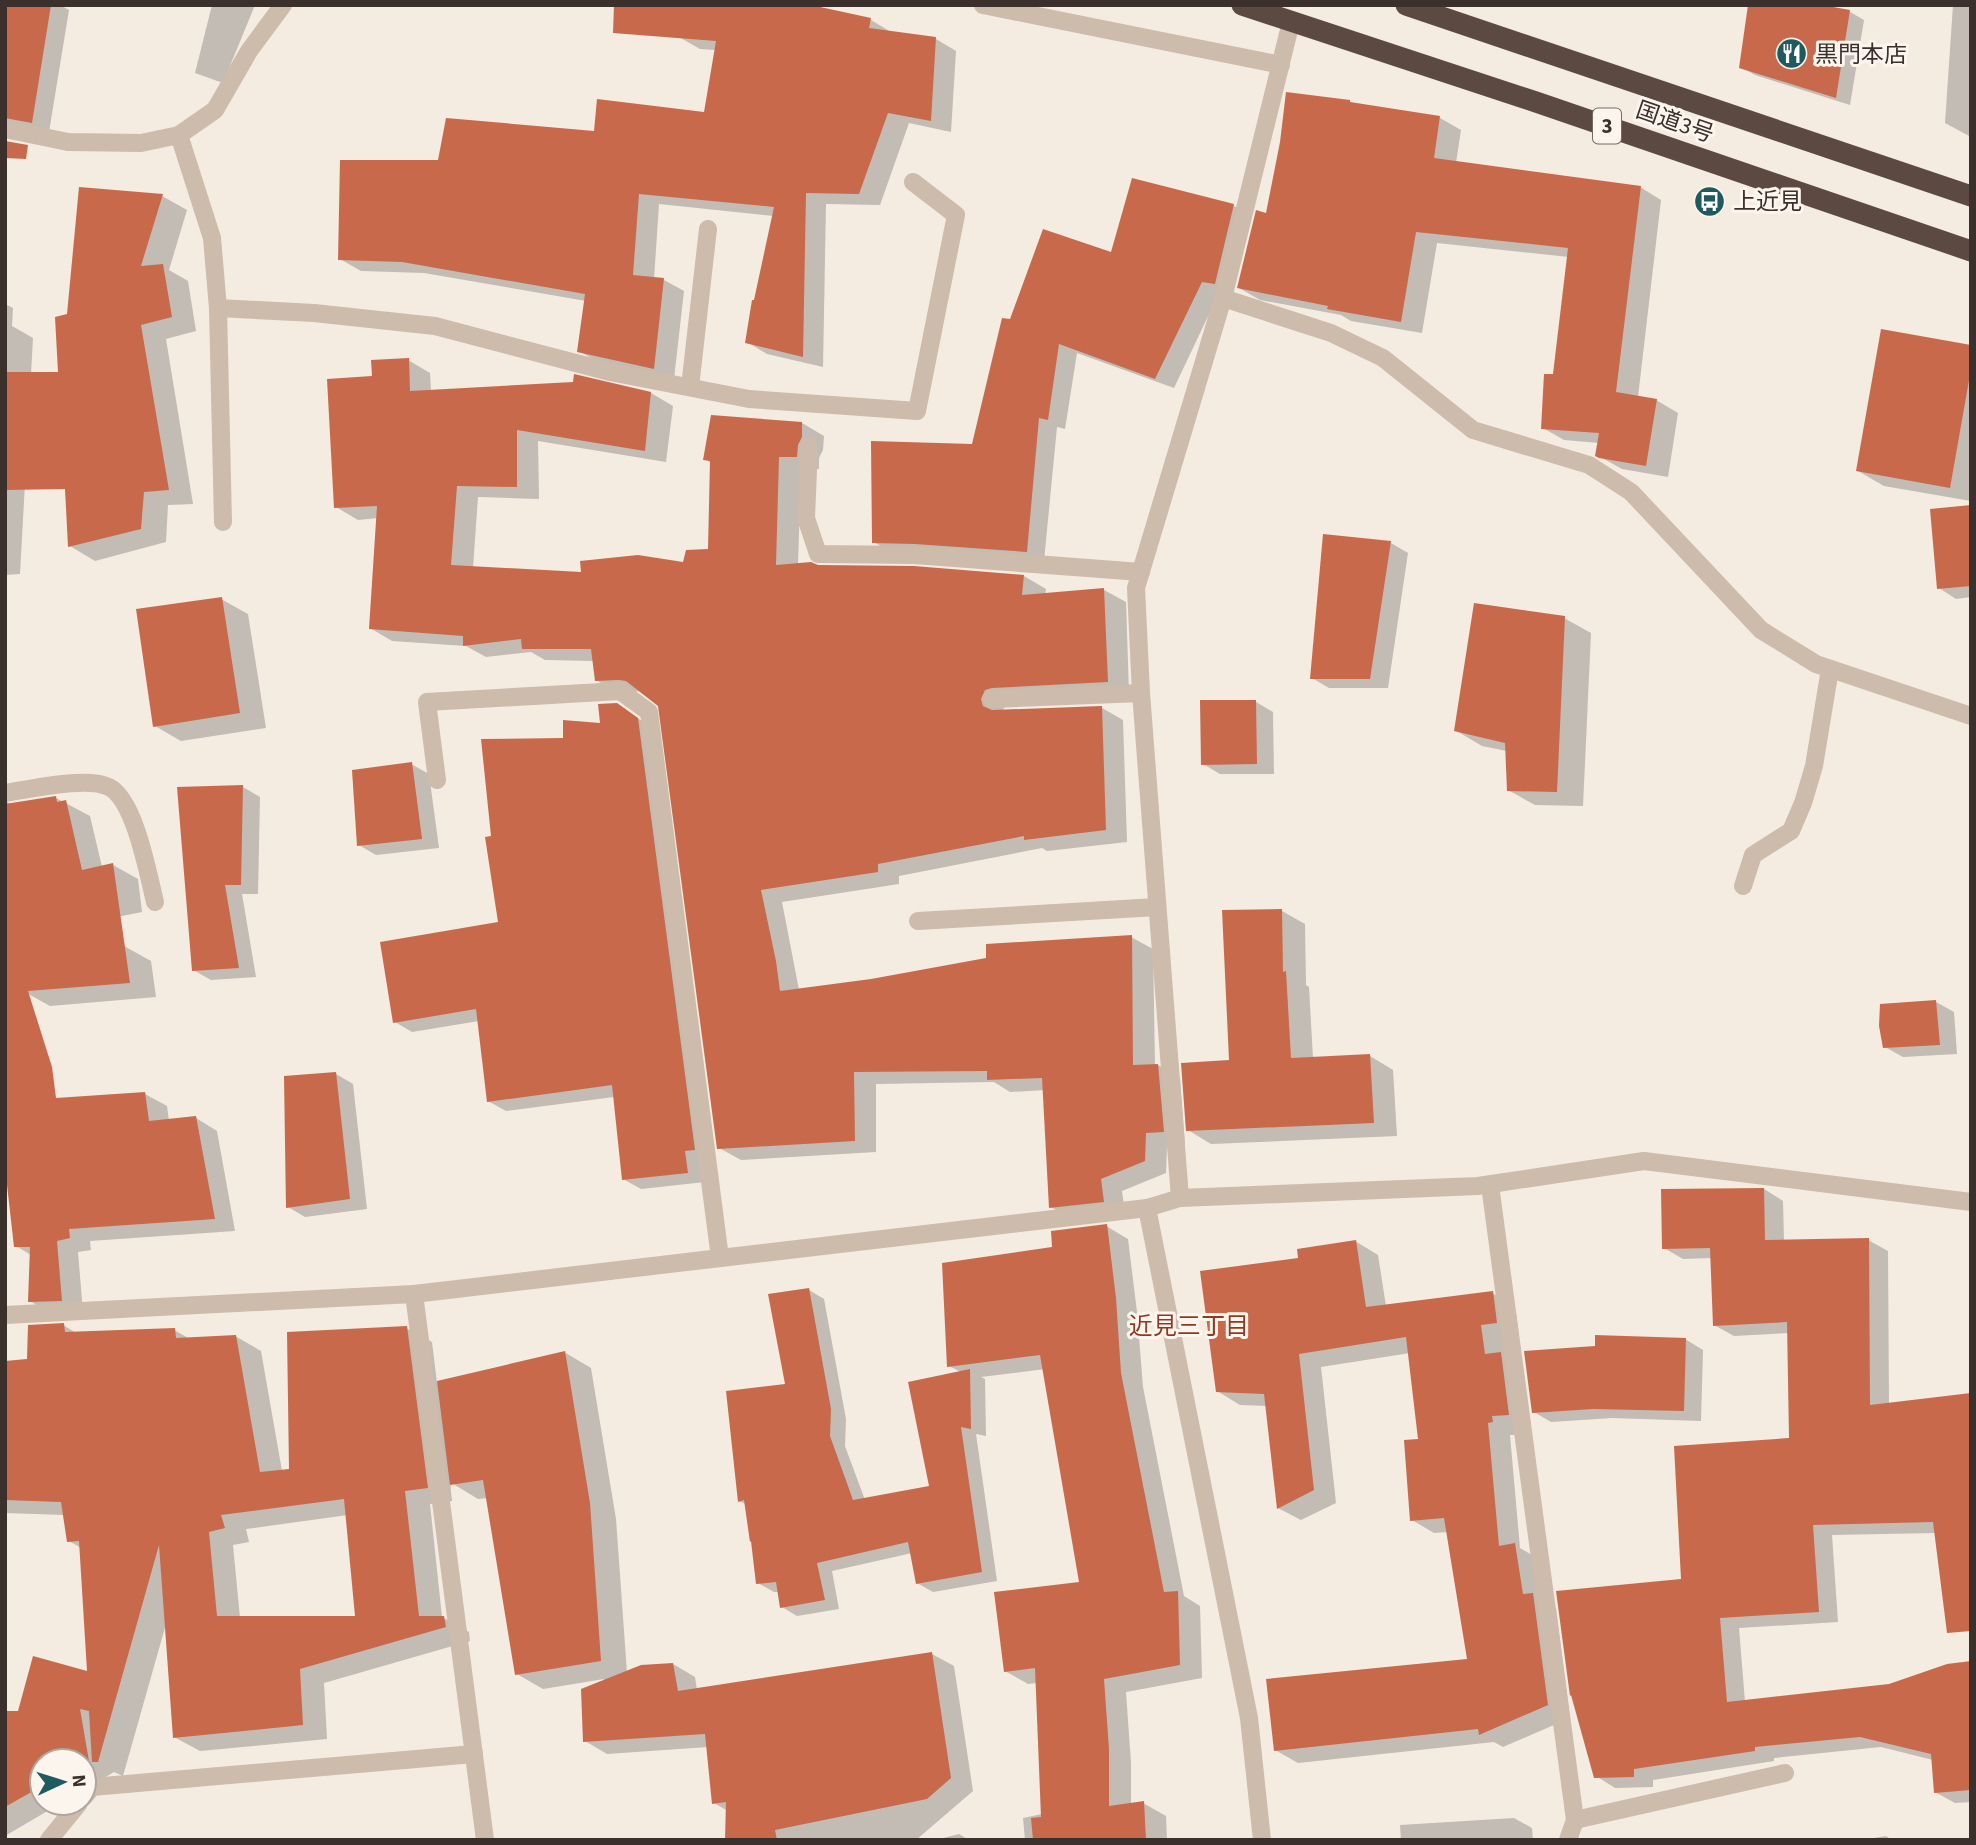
<svg xmlns="http://www.w3.org/2000/svg" width="1976" height="1845" viewBox="0 0 1976 1845" font-family="'Source Sans 3','Noto Sans JP',sans-serif">
	<rect width="100%" height="100%" fill="#f4ebe1"/>
	<g fill="#0003" fill-rule="evenodd">
		<polygon points="5,5 60,5 69,10 49,132 5,120"/>
		<polygon points="212,5 255,5 223,83 195,73"/>
		<polygon points="802,5 871,20 891,32 936,39 956,51 951,132 909,123 880,205 826,204 823,367 767,354 747,342 774,216 659,204 654,279 664,280 684,291 674,379 600,363 579,351 586,301 424,273 361,271 340,259 439,162 706,114 716,50 700,49 679,37"/>
		<polygon points="1812,5 1850,12 1864,20 1850,105 1755,75 1741,67"/>
		<polygon points="1953,5 1971,5 1971,137 1945,123"/>
		<polygon points="1354,105 1440,118 1461,130 1456,163 1640,187 1661,200 1638,397 1656,400 1678,413 1668,477 1622,469 1597,455 1599,443 1564,440 1543,428 1554,376 1569,257 1437,243 1422,333 1351,321 1341,315 1260,300 1239,288 1268,215"/>
		<polygon points="1133,180 1234,206 1251,216 1220,291 1174,388 1077,353 1065,429 1057,427 1044,561 891,552 874,542 973,446 1011,321 1112,254"/>
		<polygon points="162,196 187,210 169,270 188,281 196,331 166,339 193,504 168,505 166,542 95,561 70,546 69,316"/>
		<polygon points="5,304 13,308 12,326 33,338 20,574 5,575"/>
		<polygon points="1971,346 1971,501 1884,486 1858,471"/>
		<polygon points="408,360 430,373 431,391 651,393 673,406 666,462 538,441 539,499 478,497 473,568 583,574 685,564 709,550 711,463 705,459 802,423 824,436 823,450 819,458 819,469 801,468 798,565 1024,576 1046,589 1045,595 1104,590 1126,602 1129,693 1007,702 1002,712 1102,708 1123,720 1127,842 1047,851 1042,848 899,876 899,884 782,902 799,990 871,981 1131,937 1153,949 1155,1065 1158,1065 1180,1078 1185,1144 1167,1145 1166,1173 1122,1191 1125,1213 1073,1220 1051,1207 1045,1090 1010,1092 994,1082 876,1084 876,1152 741,1160 719,1148 661,706 642,691 618,693 596,680 594,661 545,660 531,652 486,657 466,646 392,641 370,628 378,518 358,520 336,507 373,378"/>
		<polygon points="1971,507 1971,597 1956,599 1939,588"/>
		<polygon points="1391,543 1408,553 1388,688 1329,688 1312,678"/>
		<polygon points="221,599 248,614 266,728 181,741 155,726"/>
		<polygon points="1564,618 1591,633 1583,806 1535,805 1508,790 1507,751 1482,746 1455,730"/>
		<polygon points="1256,702 1273,712 1274,774 1220,774 1203,764"/>
		<polygon points="616,704 656,730 705,1182 641,1189 623,1179 614,1097 506,1111 488,1101 479,1021 412,1032 395,1022 500,923 492,838 565,739 602,725"/>
		<polygon points="411,764 429,774 439,848 376,855 359,845"/>
		<polygon points="243,787 260,797 258,894 242,894 256,977 211,980 193,970"/>
		<polygon points="56,798 90,816 102,867 113,865 138,879 142,912 27,935 5,852 5,801 11,804"/>
		<polygon points="1282,911 1305,924 1306,985 1309,987 1313,1058 1370,1056 1393,1070 1397,1136 1211,1144 1188,1130 1231,1062"/>
		<polygon points="124,946 151,961 156,997 50,1006 23,991"/>
		<polygon points="1936,1002 1954,1012 1957,1054 1903,1057 1885,1047"/>
		<polygon points="336,1074 353,1084 367,1209 305,1217 288,1207"/>
		<polygon points="145,1094 167,1106 169,1121 196,1118 217,1131 235,1231 90,1241 91,1250 78,1252 83,1312 52,1314 30,1301 31,1255 16,1246"/>
		<polygon points="1764,1189 1783,1201 1784,1241 1868,1240 1888,1251 1889,1405 1971,1395 1936,1533 1832,1535 1838,1622 1739,1628 1745,1702 1889,1686 1971,1663 1971,1802 1955,1803 1935,1792 1933,1760 1881,1747 1774,1758 1774,1761 1653,1780 1653,1787 1615,1788 1596,1776 1683,1580 1791,1439 1789,1333 1734,1336 1714,1325 1712,1258 1683,1259 1664,1248"/>
		<polygon points="1106,1226 1128,1239 1137,1312 1143,1387 1184,1596 1200,1606 1202,1678 1126,1692 1131,1763 1131,1805 1143,1803 1166,1816 1167,1840 1025,1840 1023,1818 1042,1814 1037,1683 1028,1684 1005,1671 1081,1584 1045,1369 981,1377 985,1379 986,1436 976,1434 997,1581 933,1592 917,1583 912,1553 832,1571 839,1609 797,1616 782,1607 779,1592 774,1592 758,1583 746,1504 739,1501 787,1386 809,1290 824,1299 846,1419 845,1446 865,1500 931,1487 961,1372 949,1366 1053,1249"/>
		<polygon points="1355,1241 1378,1255 1386,1306 1492,1293 1515,1306 1519,1335 1503,1338 1506,1357 1523,1367 1531,1427 1514,1428 1515,1435 1510,1435 1520,1548 1537,1558 1544,1601 1556,1608 1570,1718 1503,1747 1494,1742 1298,1763 1275,1750 1469,1660 1448,1532 1434,1533 1412,1520 1420,1440 1410,1353 1321,1367 1336,1503 1301,1520 1278,1508 1267,1406 1240,1405 1217,1391 1300,1260"/>
		<path d="M63 1325 78 1334 174 1330 190 1339 235 1336 261 1351 282 1471H291L406 1328 432 1342 437 1383 564 1352 591 1368 616 1519 627 1673 673 1664 695 1677 697 1690 932 1654 954 1666 973 1791 916 1840H727L728 1811 714 1803 708 1747 607 1754 585 1741 604 1679 543 1689 517 1674 488 1498 478 1499 450 1482 452 1501 430 1504 442 1617 469 1632 470 1641 324 1683 327 1739 200 1751 174 1737 166 1624 123 1776 114 1772 84 1790V1761H42V1803H61L5 1836V1712H19L89 1673 81 1548 69 1541 64 1515 5 1513V1363L28 1360ZM348 1515 357 1618H240L233 1545 249 1542 246 1529Z"/>
		<polygon points="1685,1339 1703,1350 1701,1421 1612,1418 1551,1422 1534,1412"/>
		<polygon points="1514,1818 1532,1828 1533,1840 1401,1840 1400,1825"/>
		<polygon points="959,1834 969,1840 935,1840"/>
		<polygon points="1886,1836 1892,1840 1862,1840"/>
	</g>
	<g fill="#c8694b" fill-rule="evenodd">
		<polygon points="5,5 51,5 32,123 5,118"/>
		<polygon points="614,5 811,5 871,18 869,28 936,37 931,121 888,113 859,194 806,193 803,357 745,343 752,300 754,300 774,207 639,194 633,275 664,278 654,369 577,352 585,294 402,262 338,260 340,160 438,160 446,118 594,131 597,99 704,112 716,41 613,33"/>
		<polygon points="1748,5 1822,5 1850,10 1836,98 1739,68"/>
		<polygon points="1286,92 1350,100 1350,102 1440,116 1434,158 1641,186 1616,392 1657,399 1646,466 1599,458 1595,456 1599,433 1541,429 1544,374 1553,374 1568,248 1416,232 1401,322 1327,309 1328,306 1237,288 1256,210 1266,213 1280,142"/>
		<polygon points="5,141 28,145 26,159 5,158"/>
		<polygon points="1132,178 1234,204 1215,284 1202,282 1155,379 1059,344 1048,420 1039,418 1027,552 915,544 872,543 871,441 972,444 1002,318 1010,319 1043,229 1111,252"/>
		<polygon points="79,187 163,194 141,266 163,264 172,317 141,325 169,490 144,492 141,529 68,547 65,489 5,490 5,372 58,372 55,317 67,314"/>
		<polygon points="1881,329 1971,345 1971,369 1950,488 1856,471"/>
		<polygon points="409,358 410,391 573,382 574,374 651,392 645,451 517,430 517,487 457,486 451,565 581,572 580,561 638,555 683,562 686,550 708,549 710,461 703,460 711,415 802,422 802,437 798,445 797,457 779,457 776,565 811,562 818,565 914,566 1024,575 1022,595 1104,588 1108,682 992,688 985,690 981,699 983,706 992,710 1102,706 1106,830 1024,840 1024,836 878,864 878,872 761,890 776,961 780,991 871,979 986,958 986,944 1132,935 1133,1065 1158,1064 1164,1132 1146,1133 1145,1161 1101,1179 1104,1202 1049,1208 1042,1078 987,1080 987,1071 854,1072 855,1141 717,1149 658,706 626,681 619,680 595,681 591,649 522,649 521,639 463,646 463,636 369,629 377,506 334,508 327,379 372,376 371,360"/>
		<polygon points="1971,505 1971,586 1937,589 1930,509"/>
		<polygon points="1323,534 1391,541 1370,679 1310,679"/>
		<polygon points="222,597 240,713 153,727 136,609"/>
		<polygon points="1474,603 1565,616 1557,792 1507,791 1505,743 1454,731"/>
		<polygon points="1200,700 1256,700 1257,764 1201,765"/>
		<polygon points="617,703 638,718 695,1150 685,1151 688,1173 622,1180 612,1085 487,1102 476,1009 393,1023 380,942 498,922 485,837 491,836 481,739 563,738 563,720 600,723 598,704"/>
		<polygon points="412,762 422,839 357,846 352,770"/>
		<polygon points="243,785 241,885 225,885 239,968 192,971 177,787"/>
		<polygon points="56,796 57,802 66,800 82,870 113,863 130,983 28,991 52,1067 56,1098 145,1092 149,1121 196,1116 215,1219 69,1229 70,1238 57,1241 62,1301 28,1302 30,1247 14,1247 5,1167 5,804"/>
		<polygon points="1282,909 1283,972 1286,971 1291,1058 1370,1054 1374,1123 1186,1131 1181,1063 1229,1060 1222,910"/>
		<polygon points="1936,1000 1940,1045 1883,1048 1879,1026 1880,1004"/>
		<polygon points="336,1072 350,1199 286,1208 284,1076"/>
		<polygon points="1764,1188 1765,1240 1869,1238 1870,1405 1971,1393 1971,1631 1947,1633 1933,1522 1813,1525 1819,1612 1720,1618 1727,1702 1889,1684 1947,1664 1971,1661 1971,1790 1934,1793 1931,1754 1860,1737 1755,1747 1755,1751 1634,1769 1634,1777 1594,1778 1571,1695 1570,1696 1556,1591 1681,1579 1674,1446 1789,1438 1787,1322 1713,1326 1710,1248 1662,1249 1661,1189"/>
		<polygon points="1107,1224 1116,1298 1121,1373 1164,1592 1178,1591 1180,1665 1104,1679 1109,1749 1109,1806 1144,1801 1146,1840 1033,1840 1031,1818 1041,1817 1035,1668 1004,1672 994,1592 1079,1582 1040,1355 947,1367 942,1263 1052,1247 1051,1231"/>
		<polygon points="1356,1240 1366,1307 1493,1291 1497,1323 1481,1325 1485,1354 1501,1352 1509,1415 1492,1416 1493,1422 1488,1423 1499,1546 1515,1543 1523,1594 1533,1593 1548,1705 1479,1735 1478,1729 1274,1751 1266,1679 1467,1659 1444,1518 1410,1521 1404,1440 1418,1439 1406,1337 1299,1354 1314,1490 1277,1509 1264,1394 1216,1392 1200,1271 1298,1258 1297,1249"/>
		<polygon points="809,1288 831,1409 830,1436 853,1500 929,1486 908,1382 970,1369 971,1429 961,1427 982,1572 916,1584 908,1542 817,1563 825,1600 780,1608 776,1582 756,1584 751,1541 750,1542 744,1500 738,1502 726,1391 785,1384 768,1294"/>
		<path d="M64 1323 65 1332 175 1328 176 1338 236 1335 260 1472 289 1469 287 1332 407 1326 428 1488 405 1491 419 1616H444L446 1627 300 1669 303 1725 173 1738 159 1545 98 1762H92L89 1711 80 1709 89 1761H42V1786L5 1807V1711H18L33 1656 87 1671 79 1541 67 1542 61 1502 5 1500V1361L27 1359 28 1325ZM344 1499 355 1616H217L209 1532 225 1528 221 1515Z"/>
		<polygon points="1595,1335 1686,1338 1684,1411 1593,1409 1532,1413 1524,1351 1595,1346"/>
		<polygon points="565,1351 590,1503 601,1661 515,1675 483,1480 450,1485 437,1381"/>
		<polygon points="932,1652 951,1778 927,1799 775,1830 777,1840 725,1840 726,1802 712,1804 705,1734 583,1742 581,1689 641,1665 673,1663 678,1691"/>
	</g>
	<g fill="none" stroke-linecap="round" stroke-linejoin="round">
		<g stroke="#cdbbac" stroke-width="18">
			<polyline points="983,5 1281,65"/>
			<polyline points="5,129 68,142 141,143 179,135 215,110 249,51 283,5"/>
			<polyline points="179,135 212,238 218,308 223,522"/>
			<polyline points="1223,298 1331,333 1383,358 1473,430 1589,465 1631,492 1761,630 1816,664 1971,716"/>
			<polyline points="218,308 314,313 435,326 610,372 749,399 917,411 956,215 913,182"/>
			<polyline points="690,387 708,229"/>
			<polyline points="809,446 806,518 818,554 914,555 1141,572"/>
			<polyline points="992,699 1141,693"/>
			<polyline points="437,780 427,702 620,691 649,712 720,1258"/>
			<path d="M5 793C30 789 87 776 109 787 135 800 148 874 155 902"/>
			<polyline points="1743,886 1753,855 1791,831 1803,803 1814,766 1830,669"/>
			<polyline points="918,921 1157,907"/>
			<polyline points="1490,1185 1575,1820 1568,1840"/>
			<polyline points="1180,1198 1141,693 1136,588 1223,298 1291,22"/>
			<polyline points="1147,1208 1249,1718 1262,1840"/>
			<polyline points="414,1294 485,1840"/>
			<polyline points="5,1315 414,1294 1147,1208 1180,1198 1478,1186 1644,1161 1971,1202"/>
			<polyline points="84,1797 92,1787 474,1754"/>
			<polyline points="1575,1820 1785,1773"/>
			<polyline points="49,1840 79,1803"/>
		</g>
		<g stroke="#5c4a42" stroke-width="21">
			<polyline points="1242,5 1536,102 1971,251"/>
			<polyline points="1406,5 1971,196"/>
		</g>
	</g>
	<defs>
		<symbol id="restaurant-disc" viewBox="-11 -11 22 22"><circle r="9.5" fill="#1f5a5e" stroke="#fbf5ee"/><path d="M-5-6h1v4h1v-4h1v4h1v-4h1v5L-1.5 .5V6h-2V.5L-5-1ZM5-6V6H3V1.5H1.5Q1.5-4 5-6Z" fill="#fff"/></symbol>
		<symbol id="bus-disc" viewBox="-11 -11 22 22"><circle r="9.5" fill="#1f5a5e" stroke="#fbf5ee"/><path d="M-5-6H5V4H4V6H2V4H-2V6H-4V4H-5ZM-3.5-4V0h7V-4ZM-3.5 1.2v1.5H-2V1.2ZM2 1.2v1.5H3.5V1.2Z" fill="#fff"/></symbol>
	</defs>
	<g fill-rule="evenodd">
		<use href="#restaurant-disc" x="1774" y="36" width="35" height="35"/>
		<use href="#bus-disc" x="1692" y="184" width="35" height="35"/>
	</g>
	<g text-anchor="middle" dominant-baseline="central" stroke-width="6" stroke-linejoin="round" paint-order="stroke">
		<rect fill="#fbf5ee" stroke="#756b66" stroke-width="2" x="1593" y="108.5" width="28" height="35" rx="5"/>
		<g font-size="21" font-weight="bold" fill="#3b302b">
			<text x="1607" y="126">3</text>
		</g>
		<g font-size="23" fill="#3b302b" stroke="#fbf5ee" text-anchor="start">
			<text x="1815" y="54">黒門本店</text>
			<text x="1733" y="201">上近見</text>
		</g>
		<g font-size="23" fill="#3b302b" stroke="#fbf5ee">
			<text transform="translate(1675 122) rotate(19)">国道3号</text>
		</g>
		<g font-size="24" fill="#8c3b22" stroke="#fbf5ee">
			<text x="1189" y="1326">近見三丁目</text>
		</g>
	</g>
	<rect width="1976" height="1845" fill="none" stroke="#3b302b" stroke-width="14"/>
	<g transform="translate(63 1782) rotate(86)"><circle r="33" fill="#fbf5ee" stroke="#aea6a0" stroke-width="2"/>
	<path d="M0-5L12 26L0 18L-12 26Z" fill="#1f5a5e"/>
	<text y="-10" font-size="19" font-weight="bold" text-anchor="middle" fill="#3b302b">N</text>
	</g>
</svg>
